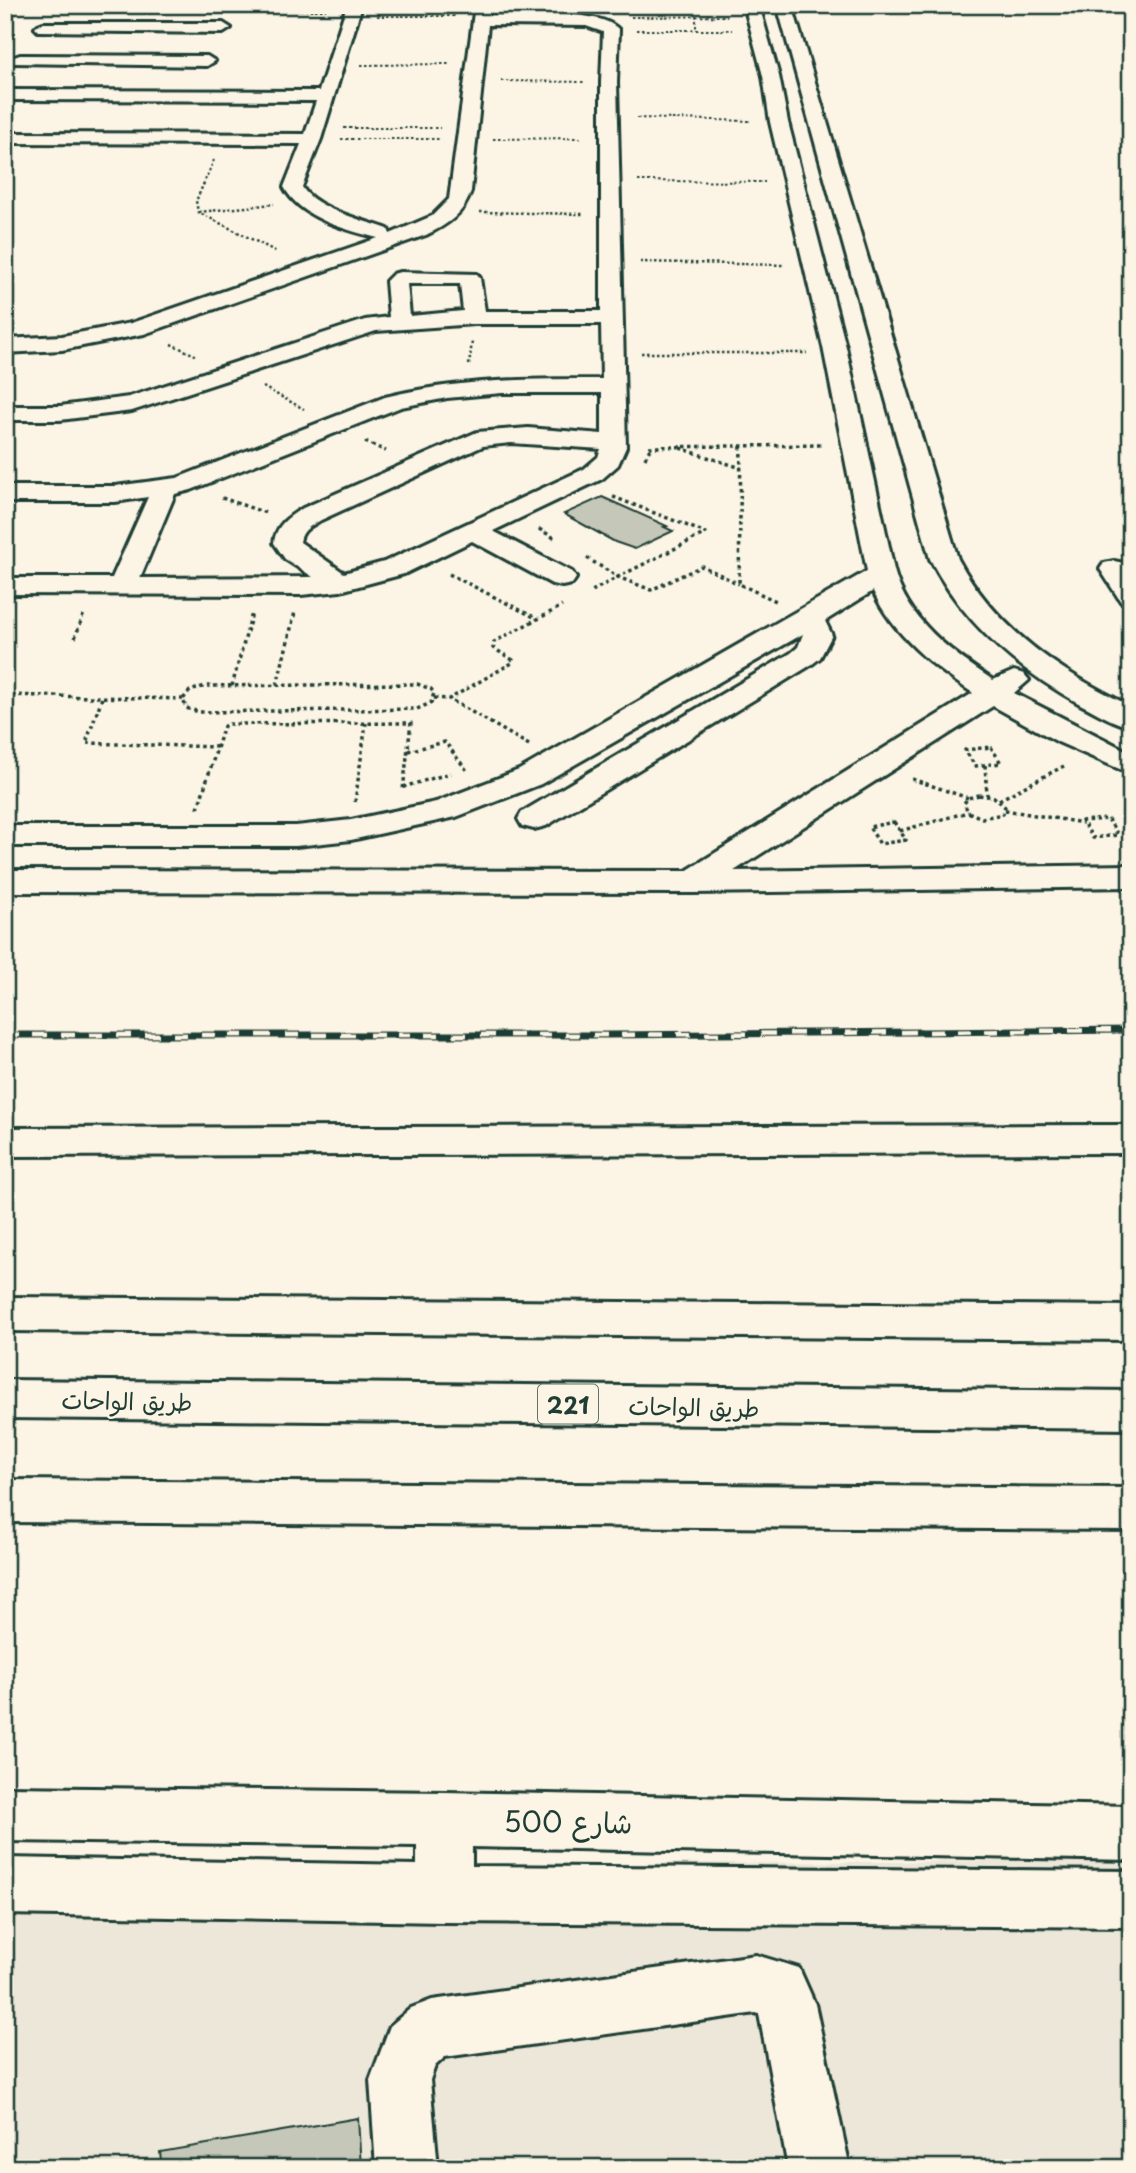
<svg xmlns="http://www.w3.org/2000/svg" width="1136" height="2173" viewBox="0 0 1136 2173" font-family="'Playpen Sans','Playpen Sans Arabic',sans-serif">
	<rect width="100%" height="100%" fill="#fcf5e5"/>
	<filter id="ink" filterUnits="userSpaceOnUse"><feTurbulence type="fractalNoise" baseFrequency=".0143" numOctaves="2"/><feDisplacementMap in="SourceGraphic" scale="14" xChannelSelector="R" yChannelSelector="G"/><feConvolveMatrix kernelMatrix="1 2 1 2 8 2 1 2 1" color-interpolation-filters="sRGB"/></filter>
	<g filter="url(#ink)">
		<polygon fill="#ece7d8" points="1131,1860 1131,2168 5,2168 5,1868"/>
		<g fill="#c5c7b9" stroke="#1f3d34" stroke-width="2">
			<polygon points="602,497 667,526 664,527 673,531 635,549 615,542 564,514"/>
			<polygon points="358,2118 361,2168 162,2168 160,2152"/>
		</g>
		<g fill="none" stroke-linecap="round" stroke-linejoin="round">
			<defs>
				<g id="minor">
					<path d="M347 5H362L321 139 302 187C316 210 364 220 388 229L390 234 432 216 449 199 475 5H490L489 15C519 16 600 7 619 30L617 82 626 447 618 465 602 479 493 531 572 572 576 578 572 584 562 586 552 584 472 541 404 574 340 591 301 595 5 594V578H112L148 497 115 502H5V486H115L177 478 385 397C457 379 528 379 602 379L601 324H475L376 331 132 411 60 420H5V406H60L129 397 365 320 389 317 386 281 393 274 400 272 477 274 480 278 485 311H601V82L603 32 586 26 488 25 471 191C464 214 447 225 426 235L144 334 62 350 5 353V339L62 336 131 323 378 238C346 230 300 218 284 187L301 144 5 143V133L305 134 316 101 5 100V90L319 91ZM407 284H460L463 311 410 316ZM502 393H602V434L528 428 477 432 303 508C288 517 276 525 274 543L285 559 313 577 140 578 175 494 191 490 401 407 447 398ZM511 443 601 449 598 457 584 469 384 562 344 573 300 542C302 529 311 526 321 520L483 446Z"/>
					<path d="M744 5H759L779 76 788 122 846 347 894 570C907 620 952 653 993 680L1014 671 1024 674 1029 680 1014 693 1131 753V774L1058 742 993 706 734 871 1131 865V887L693 893 5 892V870L686 871 973 693C934 667 893 635 873 591L825 621 832 635 820 658 811 665 546 826 534 829 522 826 518 819 522 812 791 653 798 647 803 634 541 784 456 817 351 840 296 846H5V826H296L351 820 436 802 519 770 867 571 823 347 770 122 763 76Z"/>
					<path d="M777 5H792L958 559C995 628 1061 673 1131 706V727C1113 723 1098 713 1082 705 1018 670 964 624 930 559Z"/>
					<polygon points="43,23 223,23 231,28 223,33 38,31 35,28 38,25"/>
					<polygon points="20,55 207,56 215,61 207,66 14,63 12,60 14,57"/>
					<polygon points="1114,561 1124,563 1131,574 1131,604 1121,602 1100,569 1104,563"/>
					<polygon points="1131,1125 1131,1153 5,1156 5,1128"/>
					<polygon points="5,1480 1131,1488 1131,1530 5,1522"/>
					<polygon points="5,1787 445,1792 1131,1806 1131,1860 472,1847 472,1866 1131,1871 1131,1927 444,1922 5,1914 5,1858 417,1865 417,1846 5,1841"/>
					<polygon points="756,1955 799,1968 815,2004 850,2168 788,2168 759,2014 756,2013 445,2057 435,2066 430,2080 438,2168 376,2168 370,2080 390,2026 411,2008 432,2000"/>
				</g>
				<g id="highway">
					<polygon points="5,1297 1131,1306 1131,1340 5,1331"/>
					<polygon points="5,1380 1131,1391 1131,1429 5,1418"/>
				</g>
			</defs>
			<use href="#minor" stroke="#1f3d34" stroke-width="6"/>
			<use href="#highway" stroke="#1f3d34" stroke-width="6"/>
			<g stroke="#1f3d34" stroke-width="2" stroke-dasharray="2.5 2.5" stroke-linecap="butt">
				<polyline points="240,10 326,10"/>
				<polyline points="696,15 696,30"/>
				<polyline points="377,16 456,16"/>
				<polyline points="631,17 727,16"/>
				<polyline points="636,30 732,30"/>
				<polyline points="361,65 451,64"/>
				<polyline points="501,81 584,82"/>
				<polyline points="637,118 751,121"/>
				<polyline points="344,128 440,128"/>
				<polyline points="341,139 440,139"/>
				<polyline points="493,139 582,138"/>
				<polyline points="638,181 765,182"/>
				<polyline points="203,185 214,160"/>
			</g>
			<g stroke="#1f3d34" stroke-width="2.5" stroke-dasharray="2.5 2.5" stroke-linecap="butt">
				<polyline points="204,183 196,201 198,212 277,252"/>
				<polyline points="199,212 274,204"/>
				<polyline points="480,212 583,214"/>
				<polyline points="640,262 785,265"/>
				<polyline points="171,344 195,355"/>
				<polyline points="641,353 807,353"/>
				<polyline points="469,365 472,342"/>
				<polyline points="263,387 304,409"/>
			</g>
			<g stroke="#1f3d34" stroke-width="3.5" stroke-dasharray="3.5 3.5" stroke-linecap="butt">
				<polyline points="365,442 386,451"/>
				<polyline points="741,446 739,584 776,601"/>
				<polyline points="649,447 823,445"/>
				<polyline points="680,448 741,468"/>
				<polyline points="645,458 651,447"/>
				<polyline points="222,498 266,513"/>
				<polyline points="539,529 556,539"/>
				<polyline points="587,558 618,577 706,533 611,496"/>
				<polyline points="449,574 538,619 562,606"/>
				<polyline points="592,591 618,577 651,590 702,566 739,584"/>
				<polyline points="75,638 84,613"/>
				<polygon points="417,684 431,689 434,693 431,703 417,709 199,712 186,708 183,699 190,691 205,686"/>
				<polyline points="277,685 295,612"/>
				<polyline points="232,686 252,613"/>
				<polyline points="5,695 183,699"/>
				<polyline points="102,698 86,743 218,747"/>
				<polyline points="434,698 449,699"/>
				<polyline points="529,745 449,699 512,663 513,660 493,648 494,642 537,619"/>
				<polygon points="991,747 1001,763 975,766 965,750"/>
				<polyline points="408,751 445,742 468,772"/>
				<polyline points="985,765 987,795"/>
				<polyline points="912,779 968,798"/>
				<polyline points="403,787 451,773"/>
				<polygon points="979,795 994,797 1005,807 1003,814 982,818 968,812 964,803 968,798"/>
				<polyline points="999,800 1064,766"/>
				<polyline points="355,802 366,723"/>
				<polyline points="198,808 224,726 228,724 411,723 403,790"/>
				<polyline points="1005,810 1083,823"/>
				<polygon points="1108,819 1118,835 1093,838 1082,821"/>
				<polygon points="894,822 906,840 880,844 869,827"/>
				<polyline points="900,831 968,812"/>
			</g>
			<use href="#minor" fill="#fcf5e5" fill-rule="evenodd"/>
			<use href="#highway" fill="#fcf5e5" fill-rule="evenodd"/>
			<defs>
				<polyline id="rail" points="5,1035 609,1035 1131,1030"/>
			</defs>
			<use href="#rail" stroke="#1f3d34" stroke-width="7"/>
			<use href="#rail" stroke="#fcf5e5" stroke-width="4.5" stroke-dasharray="14" stroke-linecap="butt"/>
		</g>
	</g>
	<g text-anchor="middle" dominant-baseline="central" stroke-width="5" stroke-linejoin="round" paint-order="stroke">
		<rect fill="#fcf5e5" stroke="#617469" stroke-width="2" x="538" y="1384.5" width="60" height="39" rx="5"/>
		<g font-size="23" font-weight="bold" fill="#1f3d34">
			<text x="568" y="1404">221</text>
		</g>
		<g font-size="24" fill="#1f3d34" stroke="#fcf5e5">
			<text transform="translate(127 1400) rotate(1)">طريق الواحات</text>
			<text transform="translate(694 1406) rotate(1)">طريق الواحات</text>
		</g>
		<g font-size="28" fill="#1f3d34" stroke="#fcf5e5">
			<text transform="translate(568 1821) rotate(1)">شارع 500</text>
		</g>
	</g>
	<rect width="1136" height="2173" fill="none" stroke="#fcf5e5" stroke-width="28"/>
	<rect x="14" y="14" width="1108" height="2145" fill="none" stroke="#1f3d34" stroke-width="2.5" filter="url(#ink)"/>
</svg>
